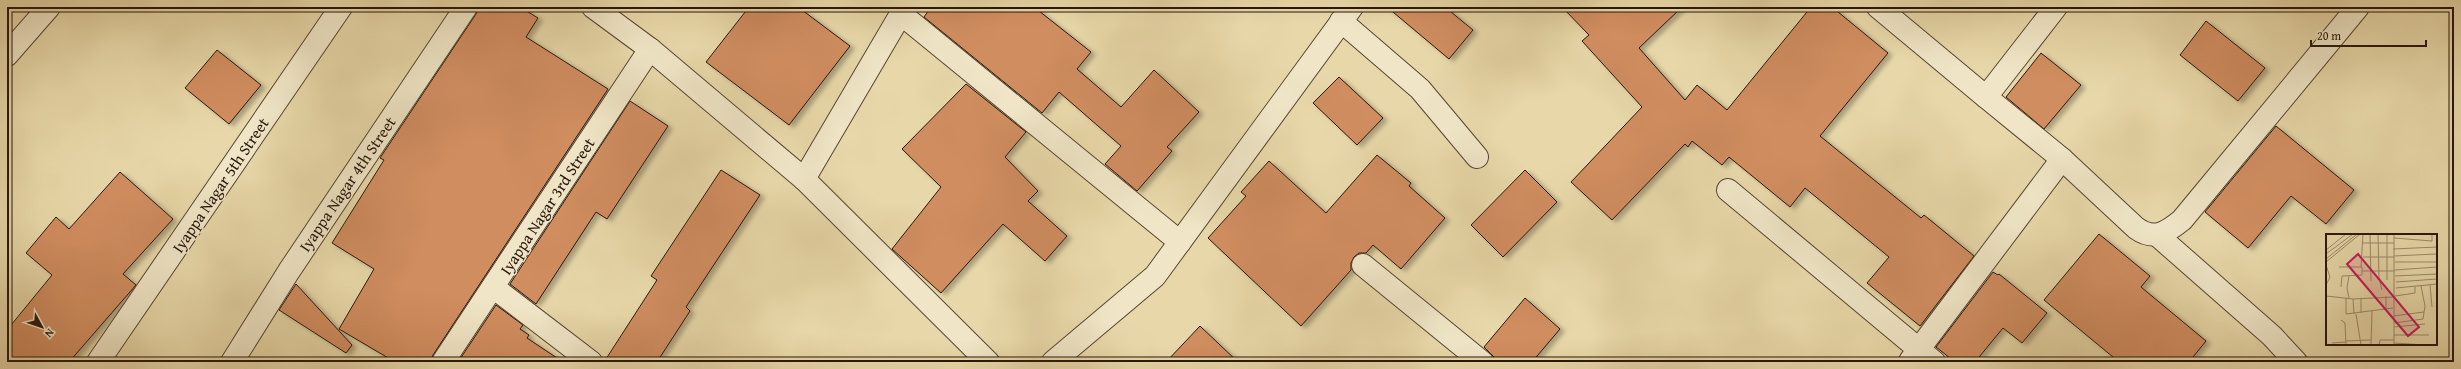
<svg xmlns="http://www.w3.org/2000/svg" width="2461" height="369" viewBox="0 0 2461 369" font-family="'Gentium Book Plus',serif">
	<defs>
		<filter id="shadow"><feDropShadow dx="4.5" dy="2.5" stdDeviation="2" flood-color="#0004"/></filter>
	</defs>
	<rect width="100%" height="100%" fill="#e8d8a9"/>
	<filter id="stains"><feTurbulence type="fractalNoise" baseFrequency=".005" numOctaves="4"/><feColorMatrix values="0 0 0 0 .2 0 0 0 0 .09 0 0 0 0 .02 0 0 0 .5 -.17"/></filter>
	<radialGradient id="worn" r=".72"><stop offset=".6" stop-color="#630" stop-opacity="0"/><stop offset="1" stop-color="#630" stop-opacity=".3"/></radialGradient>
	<g fill="#d08d60" stroke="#27160b" filter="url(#shadow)">
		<polygon points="478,7 520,7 538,18 526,37 608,89 433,355 431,362 395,362 339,329 374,269 332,243 384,160 380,158 476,14"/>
		<polygon points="749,7 798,7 850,46 789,125 706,62"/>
		<polygon points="931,7 1034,7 1091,52 1077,69 1121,107 1154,70 1199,112 1167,147 1172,151 1137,191 1105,164 1121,146 1059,92 1042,113 924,17"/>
		<polygon points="1387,7 1445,7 1473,30 1449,59"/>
		<polygon points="1562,7 1682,7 1639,48 1685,100 1697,85 1727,110 1811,7 1832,7 1888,53 1820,136 1921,218 1924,215 1974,256 1920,326 1867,283 1889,257 1805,188 1790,207 1729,157 1722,165 1692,141 1688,147 1685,144 1612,220 1571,182 1642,107 1582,41 1589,35"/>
		<polygon points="2206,21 2265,68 2238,101 2180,55"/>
		<polygon points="217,50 261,85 229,124 185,88"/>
		<polygon points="2041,53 2081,85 2044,129 2006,97"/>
		<polygon points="1339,77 1383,118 1357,145 1313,103"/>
		<polygon points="966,84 1026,132 1005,157 1038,191 1028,201 1067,236 1045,261 1003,224 941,293 892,249 941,187 902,149"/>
		<polygon points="630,101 668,126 607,219 596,212 536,304 510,284"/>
		<polygon points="2276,126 2354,190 2326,224 2291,196 2248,248 2205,212"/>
		<polygon points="1377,155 1411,183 1409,186 1445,218 1401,269 1373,245 1366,253 1359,253 1354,257 1351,263 1351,270 1301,326 1208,238 1246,196 1241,192 1269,161 1326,213"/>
		<polygon points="721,170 760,195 686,307 690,311 657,362 604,362 657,280 651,276"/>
		<polygon points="1525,170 1557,202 1503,257 1471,225"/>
		<polygon points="120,172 173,219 123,274 136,285 69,362 7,362 7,330 52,275 26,253 56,217 69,229"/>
		<polygon points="2099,234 2150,276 2141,287 2206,341 2189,362 2119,362 2044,300"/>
		<polygon points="1993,272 1998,275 1999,274 2047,313 2022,343 2003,328 1975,362 1955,362 1936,347"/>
		<polygon points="296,284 352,345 346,353 279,310"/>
		<polygon points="1525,298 1560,329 1532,362 1494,362 1494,357 1484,347"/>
		<polygon points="496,305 523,325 520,329 529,335 527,338 563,362 458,362"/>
		<polygon points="1200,326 1238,362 1166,362"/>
	</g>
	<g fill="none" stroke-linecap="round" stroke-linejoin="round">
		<defs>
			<g id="minor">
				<polyline points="1878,7 1986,97"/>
				<path d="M2056 7 1986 97 2062 159 2136 228C2154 241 2166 233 2182 220L2358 7"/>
				<polyline points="901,14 1180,242"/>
				<polyline points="1341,21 1420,89 1477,157"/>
				<polyline points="7,55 49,7"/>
				<polyline points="804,179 905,7"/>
				<polyline points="1728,190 1934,362"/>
				<polyline points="2157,235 2272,336 2296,362"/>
				<polyline points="1363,265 1482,362"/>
				<polyline points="493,287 591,362"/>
				<polyline points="1910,361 2062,159"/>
				<polyline points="98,362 341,7"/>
				<polyline points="232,362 289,271 466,7"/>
				<polyline points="443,362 650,49"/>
				<polyline points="1053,362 1155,276 1352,7"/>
			</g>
			<polyline id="tertiary" points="593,7 650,49 804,179 988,362"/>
		</defs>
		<use href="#minor" stroke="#574632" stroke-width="24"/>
		<use href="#tertiary" stroke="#574632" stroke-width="24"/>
		<use href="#minor" stroke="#f0e6c7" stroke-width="22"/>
		<use href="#tertiary" stroke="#f0e6c7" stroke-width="22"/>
	</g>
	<g text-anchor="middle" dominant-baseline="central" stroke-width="3" stroke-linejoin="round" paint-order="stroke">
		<g font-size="16" fill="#27160b" stroke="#f0e6c7">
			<text transform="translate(347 184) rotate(-56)">Iyappa Nagar 4th Street</text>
			<text transform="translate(220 185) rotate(-56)">Iyappa Nagar 5th Street</text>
			<text transform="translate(547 206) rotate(-57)">Iyappa Nagar 3rd Street</text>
		</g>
	</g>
	<g transform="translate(2326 234)">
		<rect width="111" height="111" fill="#e8d8a9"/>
		<path fill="none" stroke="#9b8a6a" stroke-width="1" d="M44 0 45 47M52 0 53 44 56 56M61 0V46M68 4 106 7V0M37 9H68M67 15 111 13M0 16 20 0M0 20 27 0M68 22 110 20M37 23H68M0 25 31 0M0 28 34 0M69 28H111M0 31 4 43 0 51M13 33H36V41L16 42 15 53M35 33 37 0M69 36 111 33M36 37H69M69 42 111 40M70 48 111 45M104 51 106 73M70 54 111 50M0 62 27 65 68 63M60 62V75M69 62 89 59V52M20 64V80L67 74M23 64 21 54 23 42M35 64V79M27 65 28 80M30 80 35 111M67 82 98 78M15 86 19 89 20 111M68 89 97 85 99 72 95 52M68 93 99 90M68 101H103M20 107 45 106M6 109 20 108M68 109 99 111M45 111 46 77M53 111 54 106H68M68 111V0"/>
		<path fill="#c2185b" fill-opacity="0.15" stroke="#c2185b" stroke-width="2" d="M32 20 93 93 82 102 21 30Z"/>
		<rect width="111" height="111" fill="none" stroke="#27160b" stroke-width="2"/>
	</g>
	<rect width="2461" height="369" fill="none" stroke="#e8d8a9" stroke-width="24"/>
	<rect x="8" y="8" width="2445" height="353" fill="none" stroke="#27160b" stroke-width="2"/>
	<rect x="12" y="12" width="2437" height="345" fill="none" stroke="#27160b"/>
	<g transform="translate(42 327) rotate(130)" stroke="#f0e6c7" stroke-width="3" paint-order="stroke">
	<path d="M0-3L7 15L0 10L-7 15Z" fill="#27160b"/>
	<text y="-6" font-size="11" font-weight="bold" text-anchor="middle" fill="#27160b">N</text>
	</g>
	<path d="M2311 40v6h115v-6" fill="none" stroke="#27160b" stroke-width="2"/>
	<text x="2317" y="40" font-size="12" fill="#27160b" stroke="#f0e6c7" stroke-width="3" paint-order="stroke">20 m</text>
	<rect width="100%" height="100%" filter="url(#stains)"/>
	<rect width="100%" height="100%" fill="url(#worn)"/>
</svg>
